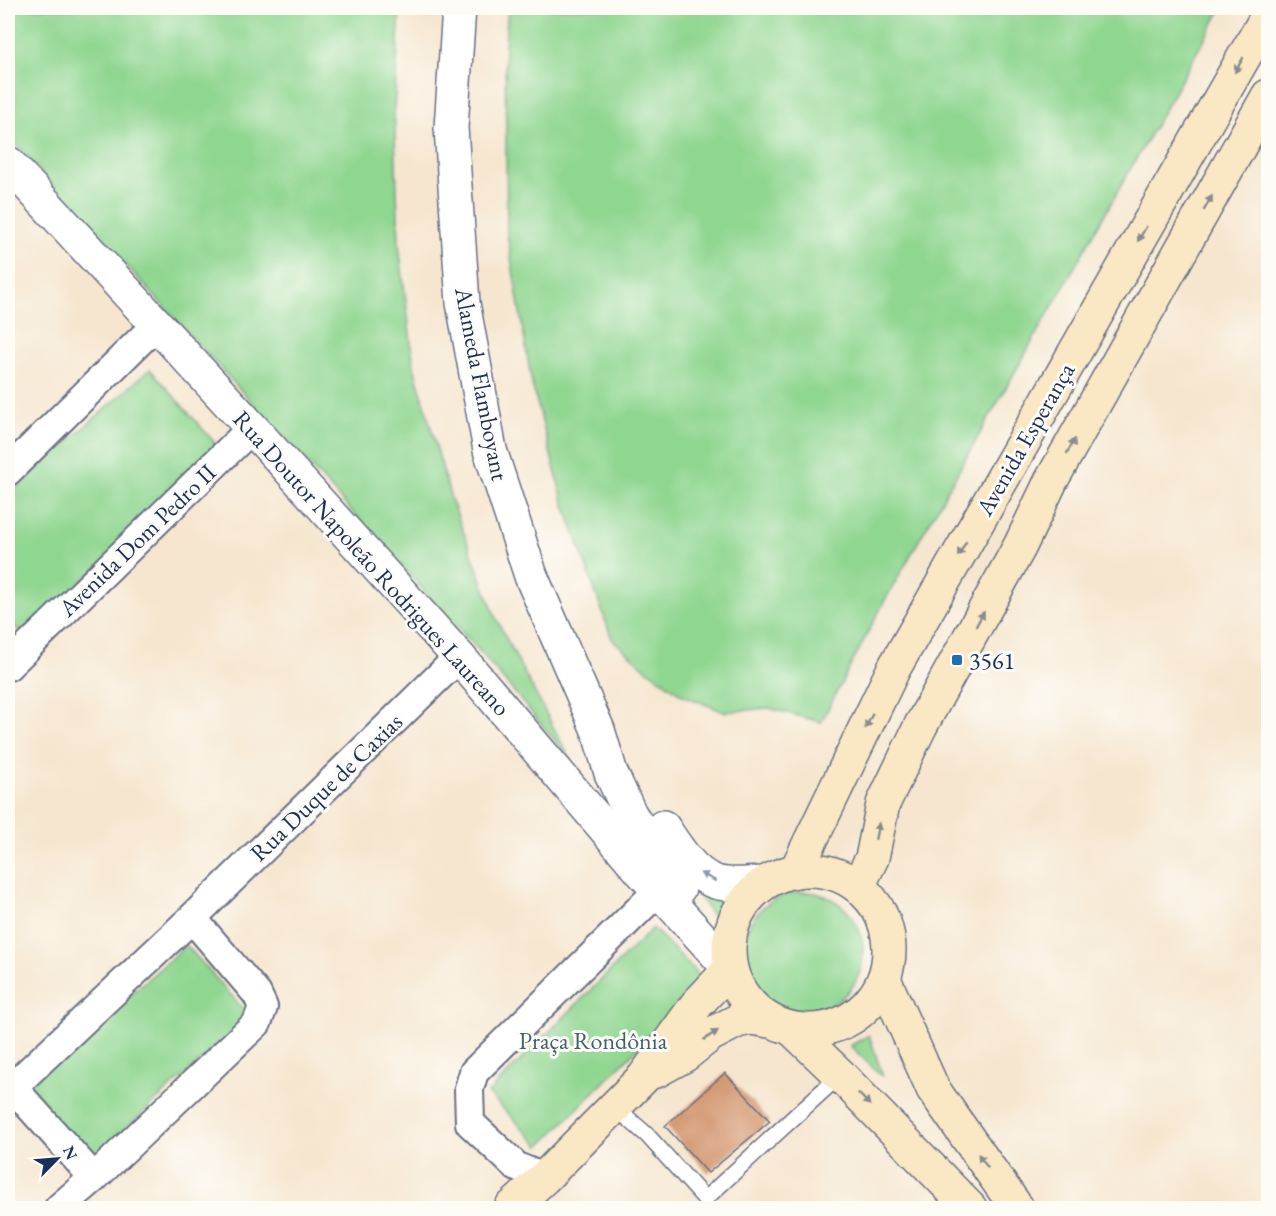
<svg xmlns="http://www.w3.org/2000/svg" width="1276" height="1216" viewBox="0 0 1276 1216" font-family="'EB Garamond',serif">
	<rect width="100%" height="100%" fill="#fdfcf7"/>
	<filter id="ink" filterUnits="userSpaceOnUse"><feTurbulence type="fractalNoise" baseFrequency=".0167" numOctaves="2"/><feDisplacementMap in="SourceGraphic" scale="12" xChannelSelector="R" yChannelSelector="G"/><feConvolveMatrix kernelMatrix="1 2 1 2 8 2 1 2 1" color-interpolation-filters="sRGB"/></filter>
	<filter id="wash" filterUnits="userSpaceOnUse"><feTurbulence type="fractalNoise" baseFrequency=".008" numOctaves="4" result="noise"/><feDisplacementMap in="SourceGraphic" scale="24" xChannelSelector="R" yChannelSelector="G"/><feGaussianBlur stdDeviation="1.35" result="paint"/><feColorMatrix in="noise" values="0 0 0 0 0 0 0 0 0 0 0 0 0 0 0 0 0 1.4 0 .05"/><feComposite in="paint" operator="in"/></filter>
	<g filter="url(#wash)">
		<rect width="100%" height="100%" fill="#f6e6cf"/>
		<g fill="#8fd690" stroke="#558277" stroke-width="1.5">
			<polygon points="8,8 400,8 394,109 399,245 414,367 451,499 496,618 520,665 571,760 483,655 8,136"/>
			<polygon points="508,8 1222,8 884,602 821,722 769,708 724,712 681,694 645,668 612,639 563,500 532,384 507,234 505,44"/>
			<polygon points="150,369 215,443 212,458 24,637 8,618 8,495"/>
			<polygon points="693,888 728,897 719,925"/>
			<circle cx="803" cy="952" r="60"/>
			<polygon points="653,928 695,971 699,987 540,1146 488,1093"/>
			<polygon points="186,945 250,1016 86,1164 21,1092"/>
			<polygon points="869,1035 883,1077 850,1046"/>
		</g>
		<g id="blocks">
			<polygon fill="#d49a74" points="725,1073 770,1121 708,1173 665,1126"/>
		</g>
	</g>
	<g filter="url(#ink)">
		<use href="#blocks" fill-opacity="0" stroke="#686f86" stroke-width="1.5"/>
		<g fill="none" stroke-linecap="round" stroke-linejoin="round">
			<defs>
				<polyline id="service" points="615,1107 647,1135 705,1199 840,1075"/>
				<g id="minor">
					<polyline points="8,471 156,325"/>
					<polyline points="8,666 252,428"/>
					<polyline points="192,918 257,994 263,1007 257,1023 94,1178 23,1099 18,1090 20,1080 192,918 459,657"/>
					<polyline points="544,1178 517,1167 470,1123 469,1089 474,1072 658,891"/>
					<polyline points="59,1208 94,1178"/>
				</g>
				<g id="tertiary">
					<polyline points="459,8 451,128 463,303 490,450 531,576 598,730 611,773 630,814 679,888"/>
					<polyline points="8,163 252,428 459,657 642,872 730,969"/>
					<path d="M663 827C678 849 697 883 727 884 739 885 752 883 764 883"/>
				</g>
				<g id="secondary">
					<circle cx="809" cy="950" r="80"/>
					<polyline points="796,871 894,668 1268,15"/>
					<polyline points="858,886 872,858 883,804 920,727 1020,546 1051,481 1268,96"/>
					<polyline points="884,979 933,1089 1017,1208"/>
					<polyline points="792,1029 840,1075 970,1208"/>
					<polyline points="656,1071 685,1055 710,1035 737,1021 751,1018 769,1021"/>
					<polyline points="511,1208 544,1178 644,1077 697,1004 730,969"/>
				</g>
			</defs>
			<use href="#service" stroke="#686f86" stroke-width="18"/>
			<use href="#minor" stroke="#686f86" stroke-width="32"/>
			<use href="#tertiary" stroke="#686f86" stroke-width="36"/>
			<use href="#secondary" stroke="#686f86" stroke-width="36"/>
			<use href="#service" stroke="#fff" stroke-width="15"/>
			<use href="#minor" stroke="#fff" stroke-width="28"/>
			<use href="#tertiary" stroke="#fff" stroke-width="33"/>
			<use href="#secondary" stroke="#fae7c3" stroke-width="33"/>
		</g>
		<defs><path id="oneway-solid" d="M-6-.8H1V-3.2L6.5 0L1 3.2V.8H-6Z" transform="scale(1.5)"/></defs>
		<g fill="#8a8b90">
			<use href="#oneway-solid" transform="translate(1239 65) rotate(120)"/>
			<use href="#oneway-solid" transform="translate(1208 203) rotate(-61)"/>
			<use href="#oneway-solid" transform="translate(1142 234) rotate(120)"/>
			<use href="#oneway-solid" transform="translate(1071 446) rotate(-61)"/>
			<use href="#oneway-solid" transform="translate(962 549) rotate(120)"/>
			<use href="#oneway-solid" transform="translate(980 619) rotate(-61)"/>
			<use href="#oneway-solid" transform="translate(869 721) rotate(116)"/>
			<use href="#oneway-solid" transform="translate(877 831) rotate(-78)"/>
			<use href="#oneway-solid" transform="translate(711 1035) rotate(-33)"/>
			<use href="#oneway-solid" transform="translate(864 1099) rotate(46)"/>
			<use href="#oneway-solid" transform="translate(983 1161) rotate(-125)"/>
		</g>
		<use fill="#8d97ae" href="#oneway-solid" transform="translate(708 877) rotate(-153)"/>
	</g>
	<rect fill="#1f6fb2" stroke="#fdfcf7" stroke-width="2" x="951" y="654" width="12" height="12" rx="3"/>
	<g text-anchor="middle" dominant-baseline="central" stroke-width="6" stroke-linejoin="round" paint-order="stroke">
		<g font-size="24" fill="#1b2f5e" stroke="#fdfcf7">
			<text transform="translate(482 384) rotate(79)">Alameda Flamboyant</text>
			<text transform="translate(1025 439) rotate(-60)">Avenida Esperança</text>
			<text transform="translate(137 540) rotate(-44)">Avenida Dom Pedro II</text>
			<text transform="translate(372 563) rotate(48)">Rua Doutor Napoleão Rodrigues Laureano</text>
			<text transform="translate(326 787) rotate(-44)">Rua Duque de Caxias</text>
		</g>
		<g font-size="24" fill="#1b2f5e" stroke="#fdfcf7" text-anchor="start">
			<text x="969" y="660">3561</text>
		</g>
		<g font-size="24" fill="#3e616d" stroke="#fdfcf7">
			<text x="593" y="1040">Praça Rondônia</text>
		</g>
	</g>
	<rect width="1276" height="1216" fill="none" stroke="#fdfcf7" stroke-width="30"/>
	<g transform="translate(57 1159) rotate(65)" stroke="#fdfcf7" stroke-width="4.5" paint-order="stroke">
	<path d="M0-4.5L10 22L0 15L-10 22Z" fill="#1b2f5e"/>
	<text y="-9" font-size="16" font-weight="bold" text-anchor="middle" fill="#1b2f5e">N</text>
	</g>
</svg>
